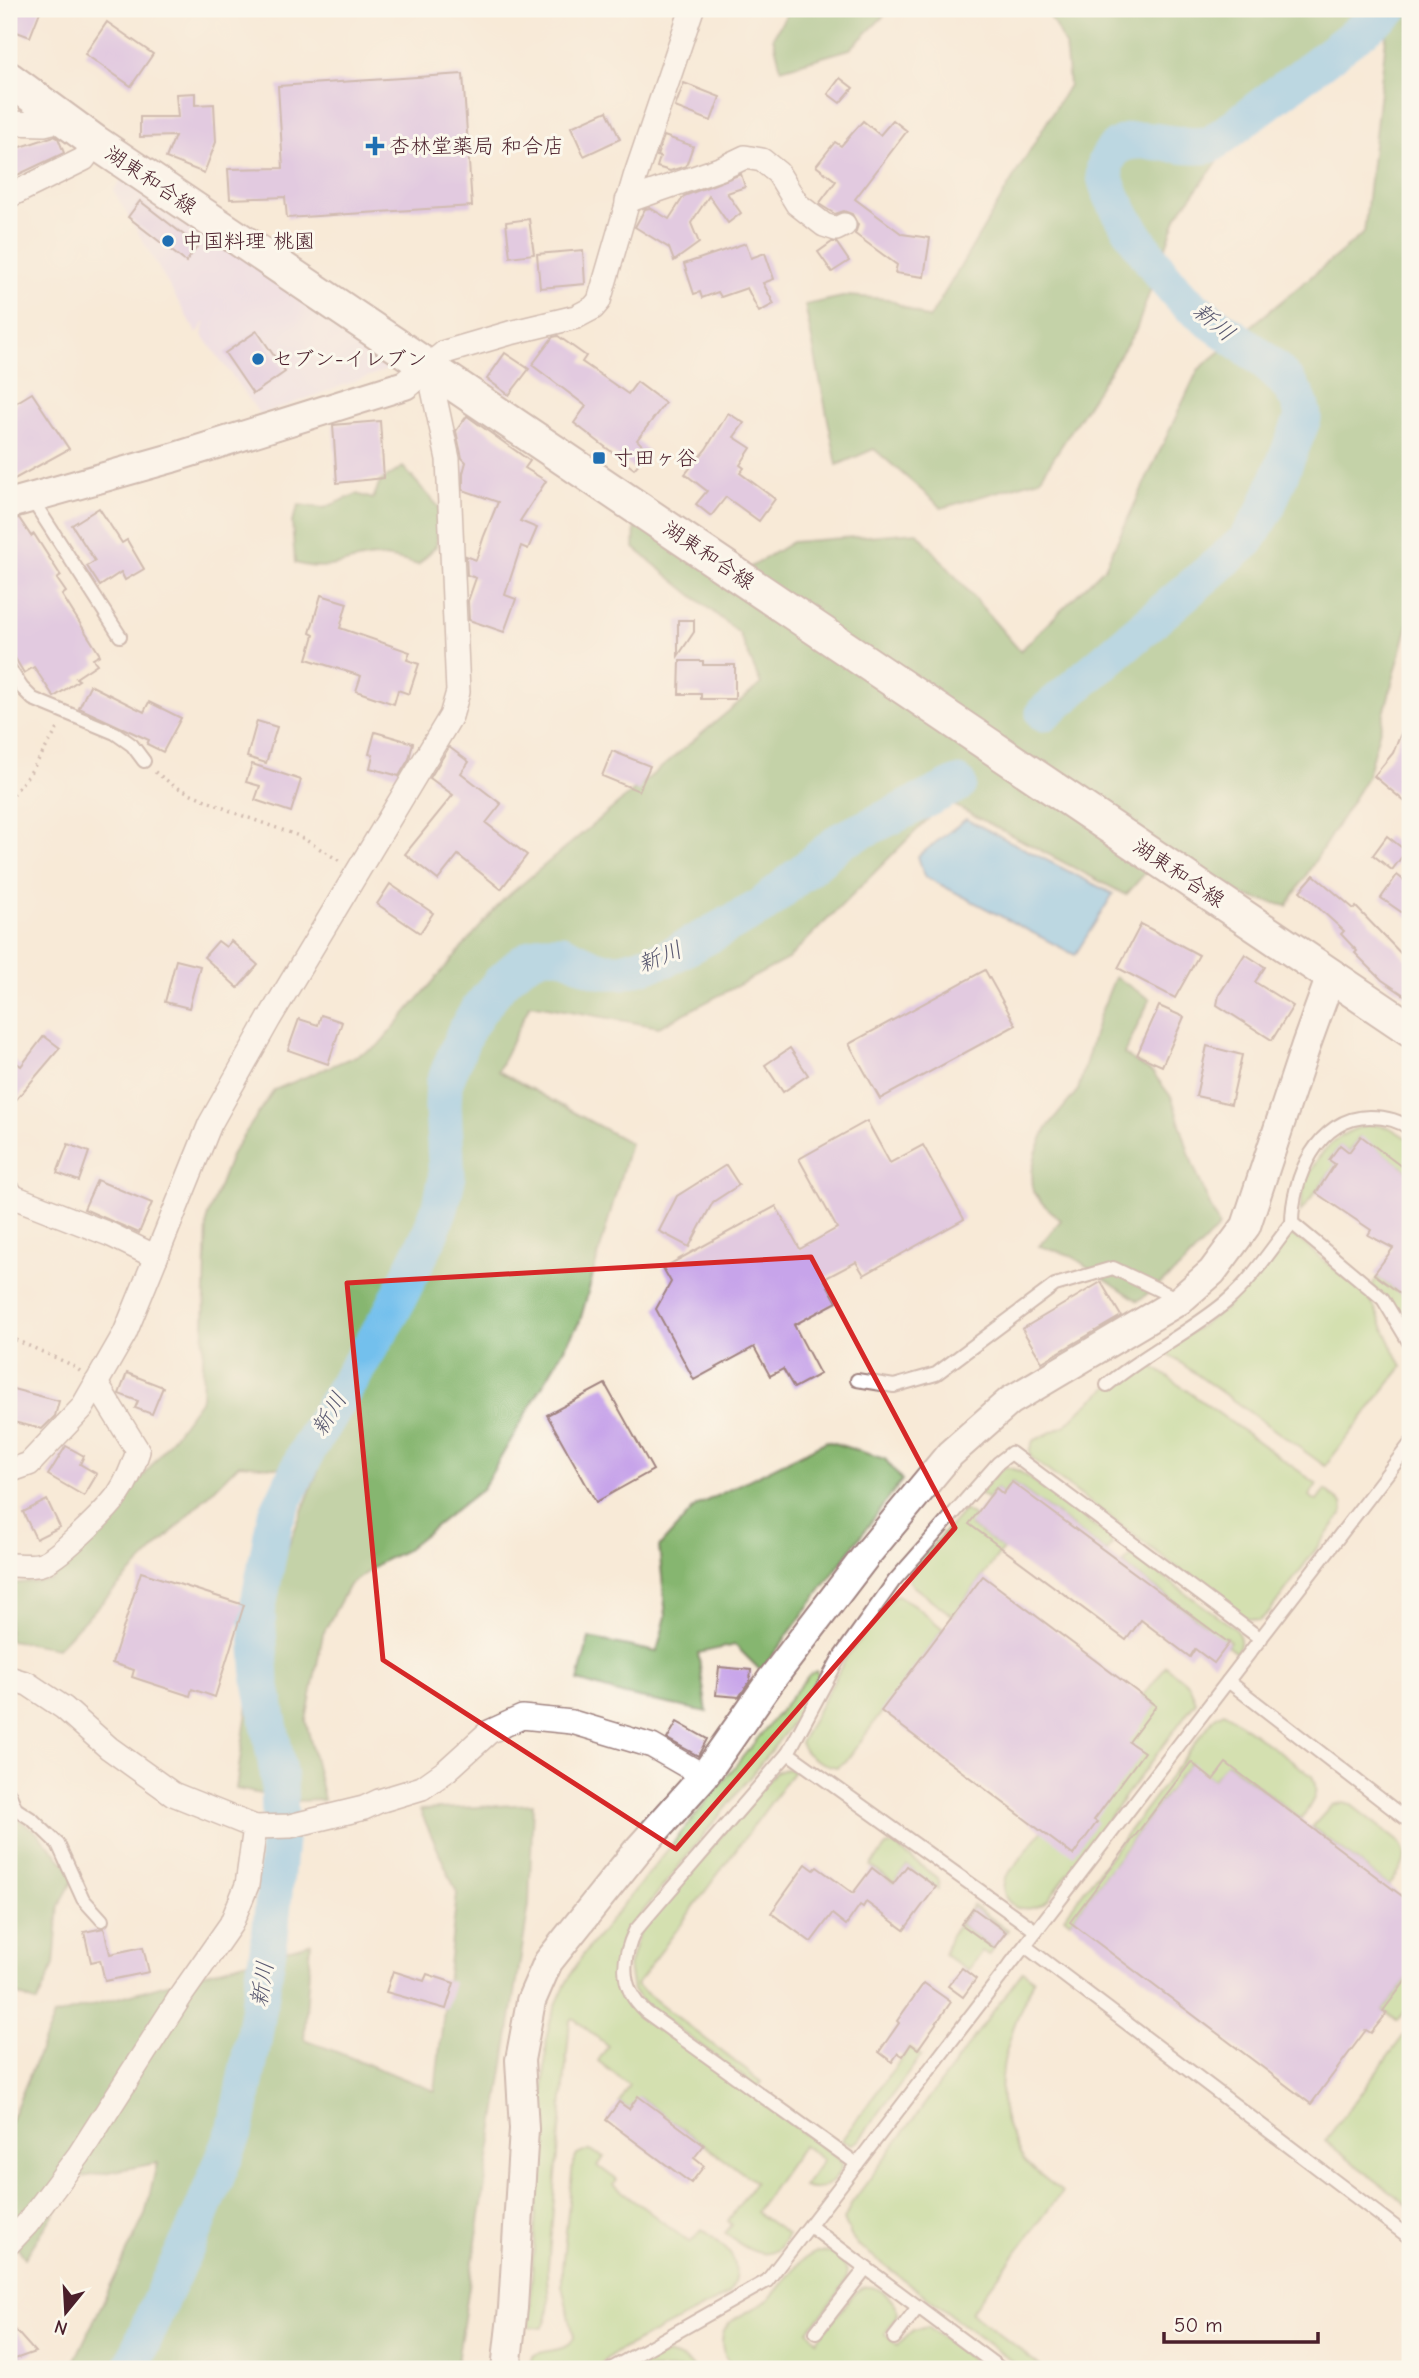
<svg xmlns="http://www.w3.org/2000/svg" width="1419" height="2378" viewBox="0 0 1419 2378" font-family="'Comic Neue','Klee One',sans-serif">
	<rect width="100%" height="100%" fill="#fbf7ec"/>
	<filter id="ink" filterUnits="userSpaceOnUse"><feTurbulence type="fractalNoise" baseFrequency=".0143" numOctaves="2"/><feDisplacementMap in="SourceGraphic" scale="14" xChannelSelector="R" yChannelSelector="G"/><feConvolveMatrix kernelMatrix="1 2 1 2 8 2 1 2 1" color-interpolation-filters="sRGB"/></filter>
	<filter id="wash" filterUnits="userSpaceOnUse"><feTurbulence type="fractalNoise" baseFrequency=".00686" numOctaves="4" result="noise"/><feDisplacementMap in="SourceGraphic" scale="28" xChannelSelector="R" yChannelSelector="G"/><feGaussianBlur stdDeviation="1.57" result="paint"/><feColorMatrix in="noise" values="0 0 0 0 0 0 0 0 0 0 0 0 0 0 0 0 0 1.4 0 .05"/><feComposite in="paint" operator="in"/></filter>
	<g filter="url(#wash)">
		<rect width="100%" height="100%" fill="#f8ead7"/>
		<polygon fill="#e5d3f1" points="122,178 390,352 387,370 260,415 202,334 206,321 197,334 114,191"/>
		<g fill="#a8d582" stroke="#797a56" stroke-width="2">
			<path d="M1371 1124 1390 1128 1410 1140V1173L1360 1137 1349 1152 1340 1146 1330 1159 1336 1164 1300 1213C1303 1169 1328 1133 1371 1124Z"/>
			<polygon points="1291,1236 1298,1239 1371,1300 1402,1367 1325,1466 1164,1351 1225,1309 1285,1239"/>
			<polygon points="1378,1277 1410,1301 1410,1340 1372,1285"/>
			<polygon points="1147,1362 1317,1484 1309,1496 1317,1501 1325,1490 1342,1503 1343,1511 1341,1515 1270,1611 1259,1621 1243,1617 1031,1458 1029,1451 1033,1441 1066,1425 1084,1407 1107,1388"/>
			<polygon points="1006,1467 1019,1471 1110,1537 1112,1544 1107,1552 1012,1482 1003,1494 996,1488 988,1499 979,1493 998,1472"/>
			<polygon points="964,1510 975,1517 970,1525 1003,1549 953,1616 913,1586 909,1580 912,1570"/>
			<path d="M1131 1556 1138 1559 1233 1627C1241 1636 1243 1642 1236 1653L1227 1646 1230 1641 1225 1637 1215 1650 1204 1624 1123 1564Z"/>
			<path d="M898 1596 913 1604 943 1629 846 1761 837 1767C823 1765 805 1757 800 1743L846 1658 888 1602 893 1597Z"/>
			<path d="M1166 1666 1189 1685 1196 1701 1048 1900C1029 1917 996 1908 1005 1878L1042 1831 1156 1706 1143 1696Z"/>
			<path d="M816 1671 819 1676 815 1688 787 1730 623 1937C613 1969 614 1984 636 2010L839 2159 842 2164C837 2183 822 2194 803 2187L823 2160 803 2145 756 2212 788 2235C785 2239 782 2246 778 2249 761 2262 738 2243 725 2233L732 2225 728 2221 755 2182 639 2097 629 2109 619 2102 629 2085 598 2061 608 2046 573 2018 570 2020 547 2277C548 2292 552 2314 542 2327H531L529 2322 547 2034C553 2006 569 1975 585 1952L809 1675Z"/>
			<path d="M1224 1712 1312 1776C1321 1794 1311 1804 1301 1819L1227 1763 1213 1780 1190 1763 1070 1922 1064 1917 1215 1717Z"/>
			<polygon points="787,1769 794,1771 636,1985 761,2082 757,2087 645,2004 633,1991 629,1967 639,1932 776,1771"/>
			<path d="M1344 1802 1350 1804 1400 1843C1412 1860 1399 1871 1389 1886L1312 1827 1332 1805Z"/>
			<polygon points="890,1845 896,1847 936,1877 939,1881 938,1889 907,1866 894,1883 871,1866 886,1846"/>
			<polygon points="973,1905 1008,1930 1006,1932 973,1908 961,1925 994,1948 989,1955 982,1951 968,1970 944,1955 951,1935"/>
			<path d="M1023 1971 1034 1980C1010 2028 986 2091 1014 2141 1017 2147 1020 2155 1024 2160 1035 2172 1050 2182 1062 2192L971 2312 1044 2369H1022L858 2245 851 2236 844 2220 851 2204Z"/>
			<polygon points="1410,1975 1410,2005 1398,2021 1383,2011"/>
			<polygon points="1410,2027 1410,2207 1325,2141"/>
			<polygon points="910,2047 921,2056 859,2140 852,2144 841,2141"/>
			<path d="M588 2150 604 2157 598 2166 617 2180 614 2185 690 2243 702 2230C726 2247 747 2261 729 2294L611 2355 595 2369H564L563 2364H550L546 2369H529L532 2356C547 2347 569 2354 574 2337L562 2286V2269L573 2163 577 2155Z"/>
			<path d="M817 2252C827 2252 836 2253 842 2261 845 2266 848 2271 847 2277 844 2289 817 2320 808 2331L817 2340 856 2292C872 2278 893 2296 898 2313L885 2334 897 2345 913 2330 928 2327 984 2369H738C728 2363 722 2353 722 2342 722 2314 755 2314 771 2297 786 2282 795 2260 817 2252Z"/>
			<path d="M667 2354C678 2357 688 2360 695 2369H632Z"/>
		</g>
		<g fill="#86b670" stroke="#686a4e" stroke-width="2">
			<polygon points="790,9 891,9 850,49 781,69 773,37"/>
			<polygon points="1046,9 1374,9 1367,37 1239,133 1177,216 1136,330 1040,479 942,508 874,449 837,465 805,305 847,296 888,299 929,319 1069,85 1065,45"/>
			<polygon points="1407,9 1410,9 1410,617 1367,777 1287,906 1146,872 1126,895 946,801 788,959 659,1027 530,1004 498,1071 630,1143 580,1321 483,1488 404,1551 381,1562 349,1585 323,1634 306,1721 324,1800 294,1801 236,1789 249,1696 286,1552 318,1471 239,1464 57,1648 9,1640 9,1584 51,1580 143,1477 202,1398 207,1218 232,1153 274,1090 377,1047 503,900 761,684 739,633 634,548 635,520 729,580 792,542 917,532 1020,651 1105,567 1198,370 1364,233 1387,29"/>
			<path d="M403 467 439 507 436 546 418 565C402 560 384 555 368 558 338 563 326 572 295 563L292 522 299 505 324 508 357 494 373 499 380 482Z"/>
			<polygon points="1115,977 1150,999 1124,1054 1153,1073 1172,1098 1192,1162 1219,1227 1179,1269 1138,1301 1070,1255 1039,1246 1061,1220 1043,1204 1033,1192 1032,1172 1036,1153 1046,1129 1078,1090 1099,1017"/>
			<polygon points="827,1441 885,1459 902,1480 761,1671 735,1645 698,1653 707,1712 625,1695 578,1681 589,1638 657,1652 666,1616 659,1547 696,1506"/>
			<polygon points="533,1804 529,1905 456,2369 9,2369 72,2366 145,2215 157,2163 77,2178 25,2258 9,2235 9,2125 54,2016 311,1943 304,2039 435,2091 457,1893 420,1810"/>
			<polygon points="9,1813 34,1830 76,1875 59,1906 54,1965 37,2003 9,1991"/>
		</g>
		<polygon fill="#73c0ed" stroke="#5e708c" stroke-width="2" points="966,819 1113,894 1075,955 924,876 918,856"/>
		<g fill="none" stroke-linecap="round" stroke-linejoin="round">
			<g stroke="#73c0ed" stroke-width="37">
				<path d="M1044 713 1247 540 1265 511 1303 418C1300 368 1213 330 1181 297 1161 275 1108 203 1105 175 1103 163 1111 149 1122 144 1145 133 1185 152 1212 144L1390 9"/>
				<polyline points="131,2369 163,2294 195,2229 236,2128 253,2042 270,1937 280,1830 279,1777 261,1682 257,1612 275,1519 309,1447 392,1311 429,1236 441,1205 447,1179 443,1106 444,1084 465,1032 478,1011 501,982 520,965 531,958 544,953 562,953 592,967 605,971 622,971 665,959 761,907 840,841 958,784"/>
			</g>
		</g>
		<g id="blocks">
			<g fill="#c7a4ea">
				<polygon points="13,9 41,9 30,37 9,29 9,19"/>
				<polygon points="107,22 153,54 131,86 85,54"/>
				<polygon points="463,74 472,206 287,218 285,197 230,199 228,169 283,168 278,86"/>
				<polygon points="840,78 853,88 840,103 828,94"/>
				<polygon points="684,83 720,97 711,121 675,107"/>
				<polygon points="195,93 195,105 214,104 216,142 204,173 166,158 175,136 140,137 140,117 178,117 176,94"/>
				<polygon points="607,111 620,139 584,156 571,127"/>
				<polygon points="893,120 907,131 855,199 902,234 930,238 924,277 895,273 897,265 855,234 858,225 852,214 844,211 835,214 819,204 836,181 816,166 835,142 841,146 863,121 880,135"/>
				<polygon points="54,136 58,138 64,153 9,179 9,145 21,147"/>
				<polygon points="664,136 693,146 686,166 670,171 657,167 660,157 657,156"/>
				<polygon points="741,174 745,187 727,193 741,213 728,223 709,196 691,223 699,243 674,261 669,248 635,227 645,209 650,208 669,219 684,196"/>
				<polygon points="140,201 198,246 186,262 128,217"/>
				<polygon points="529,219 534,254 510,257 506,222"/>
				<polygon points="832,242 836,242 849,261 832,272 818,252"/>
				<polygon points="746,243 751,258 765,253 774,279 763,283 774,304 759,312 747,288 721,297 718,292 702,298 700,292 694,294 684,264"/>
				<polygon points="583,250 585,284 540,288 537,254"/>
				<polygon points="257,331 285,372 253,394 225,353"/>
				<polygon points="558,336 586,356 582,362 628,394 637,382 665,403 637,440 649,452 634,469 574,423 586,406 532,365 553,337"/>
				<polygon points="505,353 529,369 509,395 487,379"/>
				<polygon points="32,393 69,449 9,482 9,407"/>
				<polygon points="728,413 744,423 734,437 751,448 740,465 744,468 740,473 775,499 759,521 726,497 711,516 696,504 707,491 685,474 706,449"/>
				<polygon points="467,416 530,461 525,468 546,481 520,521 537,528 528,549 521,546 505,595 516,599 504,632 469,620 468,601 476,578 467,575 466,556 476,560 484,536 498,502 463,490 463,473 466,462 462,458 456,431"/>
				<polygon points="380,421 384,478 337,483 333,425"/>
				<polygon points="99,508 122,543 127,540 144,569 125,580 121,572 100,586 87,566 95,561 72,525"/>
				<polygon points="19,518 31,536 34,534 61,576 57,579 66,592 62,595 100,655 93,659 97,664 76,678 79,680 54,697 34,667 24,673 9,648 9,520"/>
				<polygon points="321,595 347,603 340,628 410,652 407,660 419,664 409,694 398,690 394,704 356,691 361,676 307,659 314,635 310,633"/>
				<polygon points="678,620 694,620 694,632 678,656"/>
				<polygon points="680,661 703,661 703,665 735,665 735,699 701,699 701,694 679,694"/>
				<polygon points="90,685 144,712 149,702 181,718 163,752 147,744 149,740 79,708"/>
				<polygon points="1410,712 1410,806 1374,776 1393,753"/>
				<polygon points="257,721 277,727 266,763 247,757"/>
				<polygon points="375,732 413,743 409,759 399,776 370,768 373,755 369,754"/>
				<polygon points="449,747 469,762 461,773 501,804 486,823 527,855 501,889 458,855 438,880 405,854 453,795 430,778"/>
				<polygon points="612,751 650,766 639,791 602,776"/>
				<polygon points="252,764 301,780 291,812 255,800 260,786 246,782"/>
				<polygon points="1387,836 1406,851 1392,870 1373,855"/>
				<polygon points="1314,875 1354,909 1356,907 1410,963 1410,999 1382,980 1355,953 1357,951 1341,934 1344,931 1300,891"/>
				<polygon points="1397,875 1410,885 1410,918 1381,898"/>
				<polygon points="390,884 433,913 420,933 377,904"/>
				<polygon points="1141,924 1199,955 1175,998 1118,968"/>
				<polygon points="218,941 226,947 231,941 258,965 238,988 204,957"/>
				<polygon points="1245,954 1265,967 1255,982 1293,1006 1272,1040 1217,1005 1219,995"/>
				<polygon points="176,960 200,966 189,1008 165,1002"/>
				<polygon points="985,970 1016,1025 880,1099 849,1044"/>
				<polygon points="1159,1006 1184,1017 1162,1066 1137,1055"/>
				<polygon points="321,1015 342,1022 328,1064 288,1050 299,1019 318,1025"/>
				<polygon points="44,1036 60,1048 9,1108 9,1057 21,1066"/>
				<polygon points="1207,1046 1242,1055 1231,1104 1196,1096"/>
				<polygon points="790,1048 808,1075 783,1092 765,1065"/>
				<polygon points="867,1121 890,1163 923,1145 964,1219 864,1275 856,1262 824,1279 837,1302 794,1325 820,1374 794,1388 783,1369 770,1376 754,1347 694,1380 656,1309 671,1282 663,1268 776,1206 800,1249 837,1228 799,1159"/>
				<polygon points="1361,1136 1410,1173 1410,1301 1374,1274 1393,1248 1368,1235 1371,1230 1316,1193 1335,1164 1329,1160 1340,1145 1349,1152"/>
				<polygon points="68,1144 89,1152 79,1181 57,1173"/>
				<polygon points="726,1165 739,1185 713,1202 689,1247 659,1231 677,1196"/>
				<polygon points="97,1180 152,1203 139,1233 84,1209"/>
				<polygon points="1101,1282 1121,1316 1042,1362 1022,1329"/>
				<polygon points="127,1373 163,1387 152,1414 135,1408 138,1401 119,1394"/>
				<polygon points="605,1384 653,1470 596,1502 547,1415"/>
				<polygon points="9,1388 59,1401 55,1416 42,1429 9,1421"/>
				<polygon points="66,1446 84,1456 80,1464 97,1474 84,1496 48,1475"/>
				<polygon points="1012,1482 1229,1643 1214,1663 1195,1649 1190,1657 1141,1620 1126,1640 969,1524 996,1488 1003,1494"/>
				<polygon points="47,1500 60,1527 36,1539 23,1512"/>
				<polygon points="141,1572 244,1605 215,1697 192,1689 190,1696 132,1677 134,1670 112,1663"/>
				<polygon points="983,1576 1156,1706 1129,1742 1144,1752 1094,1820 1097,1822 1073,1855 881,1711"/>
				<polygon points="719,1667 751,1670 750,1681 739,1697 716,1695"/>
				<polygon points="677,1722 707,1739 698,1756 667,1739"/>
				<polygon points="1191,1762 1213,1780 1226,1763 1410,1902 1410,1975 1383,2011 1387,2013 1371,2033 1366,2030 1311,2104 1070,1922"/>
				<polygon points="806,1864 814,1870 817,1867 853,1893 872,1868 893,1884 907,1866 936,1887 904,1930 866,1902 863,1907 860,1905 846,1925 832,1914 811,1942 771,1913"/>
				<polygon points="973,1908 1006,1932 994,1948 961,1924"/>
				<polygon points="104,1928 110,1954 143,1947 149,1972 105,1981 100,1960 91,1962 84,1932"/>
				<polygon points="962,1968 976,1979 963,1997 948,1986"/>
				<polygon points="393,1971 424,1981 427,1974 454,1983 446,2009 386,1992"/>
				<polygon points="924,1983 951,2002 918,2049 911,2044 903,2056 898,2053 892,2062 879,2052 899,2023 897,2021"/>
				<polygon points="638,2096 704,2145 694,2158 704,2166 691,2183 606,2120 619,2102 629,2109"/>
				<polygon points="9,2323 35,2352 15,2359 9,2344"/>
			</g>
		</g>
	</g>
	<g filter="url(#ink)">
		<use href="#blocks" fill-opacity="0" stroke="#a18481" stroke-width="2"/>
		<g fill="none" stroke-linecap="round" stroke-linejoin="round">
			<defs>
				<g id="service">
					<polyline points="31,498 120,636"/>
					<polyline points="9,668 22,688 33,699 115,733 132,745 144,761"/>
					<path d="M1410 1129C1399 1120 1384 1117 1370 1117 1317 1117 1292 1179 1292 1223L1383 1299 1410 1344"/>
					<polyline points="857,1380 894,1386 936,1374 1055,1285 1113,1268 1180,1300"/>
					<path d="M1107 1385C1144 1354 1189 1333 1226 1302 1252 1280 1271 1249 1292 1223"/>
					<polyline points="1228,1681 1410,1822"/>
					<path d="M788 1753 635 1931C621 1960 620 1989 646 2012L857 2164"/>
					<polyline points="9,1793 16,1809 33,1820 58,1844 83,1899 102,1920"/>
					<polyline points="1036,1931 788,1753 839,1658 894,1581 998,1463 1011,1453 1261,1639"/>
					<polyline points="1025,1946 1410,2238"/>
					<polyline points="810,2226 1001,2369"/>
					<polyline points="816,2332 866,2268"/>
					<polyline points="894,2338 918,2307"/>
					<polyline points="611,2369 767,2281 1410,1444"/>
				</g>
				<g id="minor">
					<polyline points="9,123 44,124 65,119"/>
					<polyline points="9,196 84,159 95,142"/>
					<polyline points="627,201 722,168 745,157 762,160 778,173 797,204 824,225 836,229 844,225"/>
					<polyline points="9,1191 14,1197 111,1235 156,1257 210,1124 269,1019 451,716 458,692 448,459 428,366 445,352 510,333 576,317 593,308 599,301 635,177 692,9"/>
					<polyline points="9,1471 29,1464 82,1408 125,1333 156,1257"/>
					<path d="M9 1565C19 1565 32 1567 41 1564 57 1560 107 1510 118 1495 127 1482 133 1467 138 1451L96 1383"/>
					<polyline points="9,1678 28,1684 64,1708 109,1748 173,1794 255,1827"/>
					<polyline points="9,2243 27,2224 79,2155 182,1994 231,1924 247,1885 255,1827 290,1826 364,1808 379,1801 422,1788 446,1771 489,1732 522,1717 572,1722 652,1746 704,1776"/>
				</g>
				<g id="tertiary">
					<polyline points="9,504 172,458 405,385 428,366"/>
					<polyline points="506,2369 513,2308 524,2129 520,2060 531,2001 548,1962 636,1852 704,1776 771,1680 868,1553 950,1454 1010,1401 1180,1300 1212,1272 1246,1226 1306,1045 1331,976"/>
				</g>
				<polyline id="secondary" points="9,79 95,142 1410,1029"/>
			</defs>
			<use href="#service" stroke="#a18481" stroke-width="16"/>
			<use href="#minor" stroke="#a18481" stroke-width="26"/>
			<use href="#tertiary" stroke="#a18481" stroke-width="32"/>
			<use href="#secondary" stroke="#a18481" stroke-width="37"/>
			<g stroke="#a18481" stroke-width="3.5" stroke-dasharray="2 5" stroke-linecap="butt">
				<polyline points="155,772 176,787 235,813 299,836 340,861"/>
				<polyline points="9,800 32,770 59,727"/>
				<polyline points="9,1337 72,1365 80,1371"/>
			</g>
			<use href="#service" stroke="#fff" stroke-width="12"/>
			<use href="#minor" stroke="#fff" stroke-width="23"/>
			<use href="#tertiary" stroke="#fff" stroke-width="28"/>
			<use href="#secondary" stroke="#fff" stroke-width="33"/>
		</g>
	</g>
	<path d="M0 0H1419V2378H0ZM811 1257 955 1528 676 1849 383 1660 347 1283Z" fill="#f8ead7" fill-opacity=".55" fill-rule="evenodd"/>
	<path fill="none" stroke="#d62828" stroke-width="5" stroke-linejoin="round" d="M811 1257 955 1528 676 1849 383 1660 347 1283Z"/>
	<g fill="#1f6fb2" stroke="#fbf7ec" stroke-width="2.5">
		<path d="M371.5 135.5h7v7h7v7h-7v7h-7v-7h-7v-7h7z"/>
		<circle cx="168" cy="241" r="7"/>
		<circle cx="258" cy="359" r="7"/>
		<rect x="592" y="451" width="14" height="14" rx="3.5"/>
	</g>
	<g text-anchor="middle" dominant-baseline="central" stroke-width="6" stroke-linejoin="round" paint-order="stroke">
		<g font-size="21" fill="#4a1f2b" stroke="#fbf7ec" text-anchor="start">
			<text x="389" y="146">杏林堂薬局 和合店</text>
			<text x="182" y="241">中国料理 桃園</text>
			<text x="272" y="359">セブン-イレブン</text>
			<text x="613" y="458">寸田ヶ谷</text>
		</g>
		<g font-size="21" fill="#4a1f2b" stroke="#fbf7ec">
			<text transform="translate(151 180) rotate(34)">湖東和合線</text>
			<text transform="translate(709 555) rotate(34)">湖東和合線</text>
			<text transform="translate(1179 873) rotate(34)">湖東和合線</text>
		</g>
		<g font-size="23" font-style="italic" fill="#58576f" stroke="#fbf7ec">
			<text transform="translate(1214 322) rotate(40)">新川</text>
			<text transform="translate(660 957) rotate(-22)">新川</text>
			<text transform="translate(329 1414) rotate(-59)">新川</text>
			<text transform="translate(262 1984) rotate(-81)">新川</text>
		</g>
	</g>
	<rect width="1419" height="2378" fill="none" stroke="#fbf7ec" stroke-width="35"/>
	<g transform="translate(66 2312) rotate(198)" stroke="#fbf7ec" stroke-width="5" paint-order="stroke">
	<path d="M0-5L12 26L0 18L-12 26Z" fill="#4a1f2b"/>
	<text y="-10" font-size="19" font-weight="bold" text-anchor="middle" fill="#4a1f2b">N</text>
	</g>
	<path d="M1164 2332v10h154v-10" fill="none" stroke="#4a1f2b" stroke-width="3.5"/>
	<text x="1174" y="2332" font-size="21" fill="#4a1f2b" stroke="#fbf7ec" stroke-width="5" paint-order="stroke">50 m</text>
</svg>
